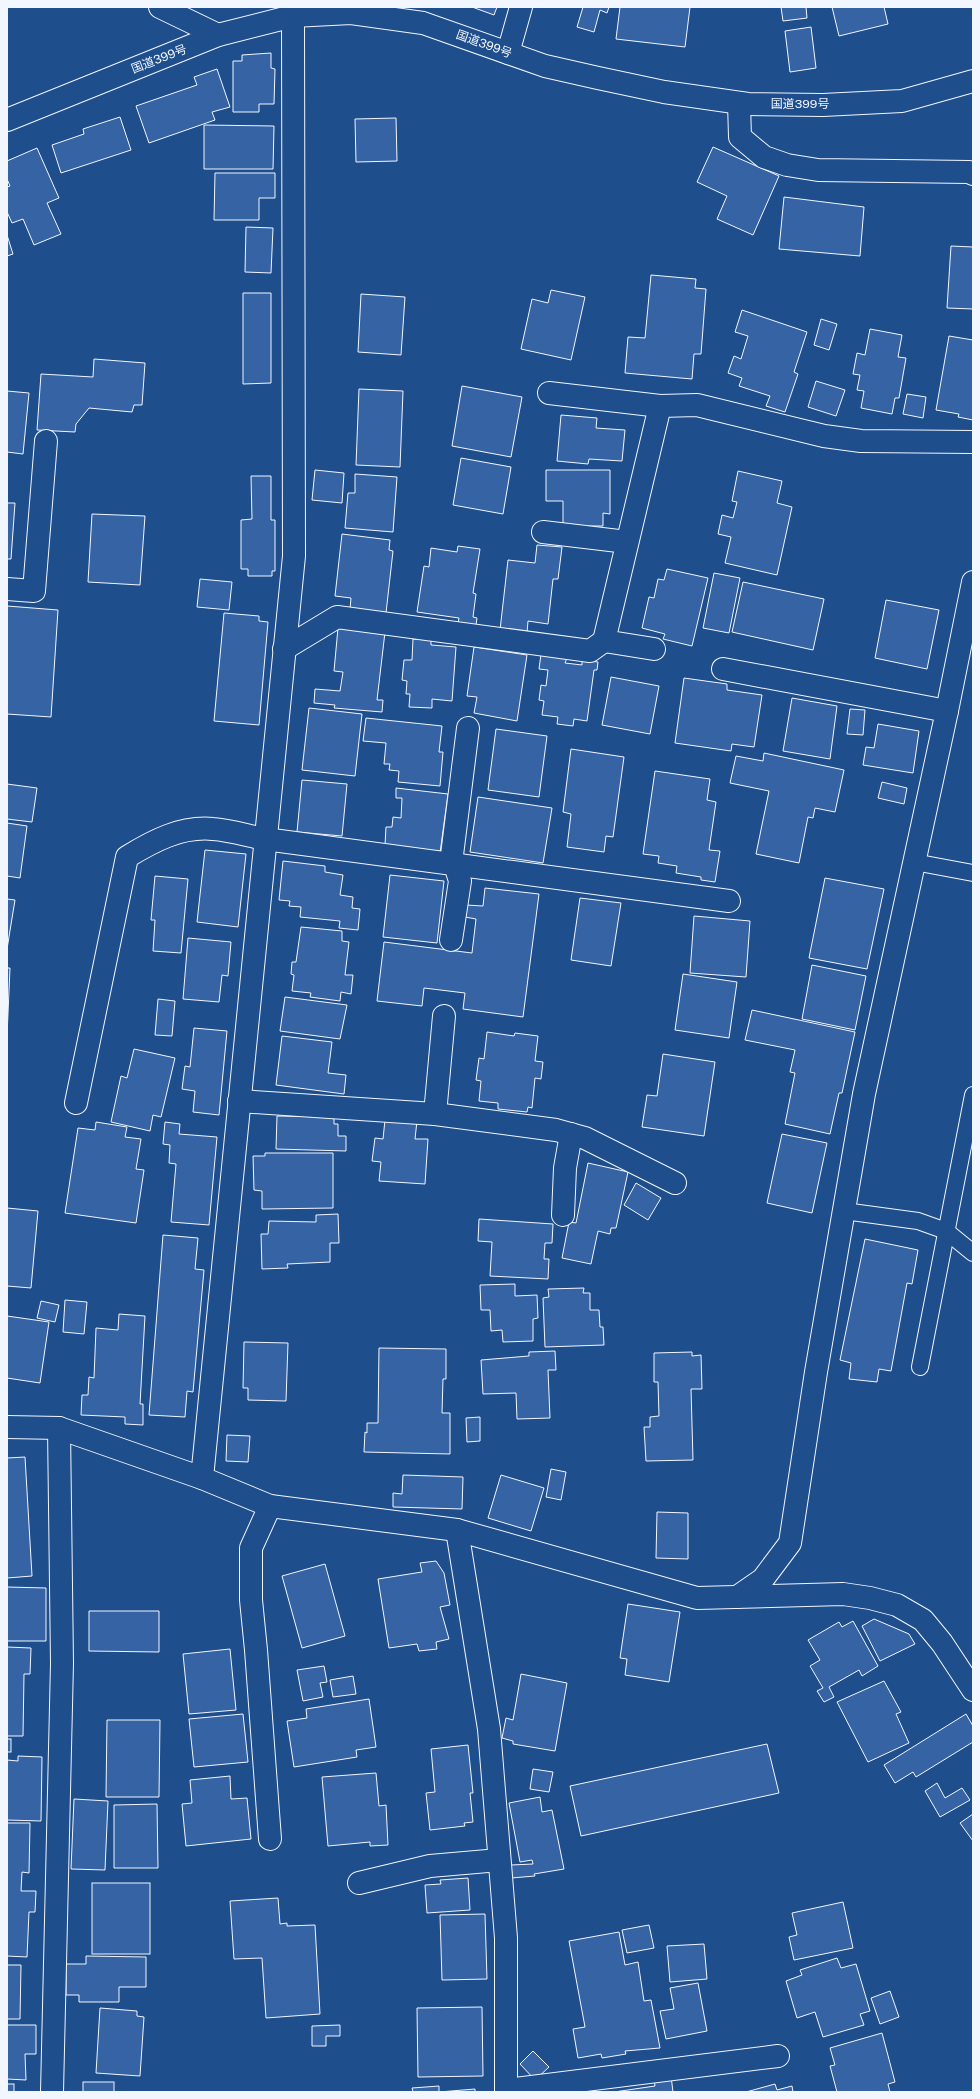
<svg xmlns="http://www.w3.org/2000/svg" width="980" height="2099" viewBox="0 0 980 2099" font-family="'Public Sans','Noto Sans JP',sans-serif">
	<rect width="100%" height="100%" fill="#1f4e8c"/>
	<g fill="#3563a3" stroke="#f2f6ff">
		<polygon points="472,7 497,7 494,15"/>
		<polygon points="583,7 609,7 607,13 600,10 594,32 577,27"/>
		<polygon points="620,7 690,7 685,47 616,39"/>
		<polygon points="781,7 806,7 807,18 783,21"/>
		<polygon points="832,7 884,7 888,24 839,36"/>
		<polygon points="811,27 816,68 790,72 785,31"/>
		<polygon points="271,53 271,68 275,69 274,104 259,104 259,112 233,112 233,61 242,61 242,55"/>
		<polygon points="217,69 230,107 212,112 215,120 149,143 136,106 197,85 194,77"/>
		<polygon points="120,117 131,150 61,173 52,145 84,134 83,129"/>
		<polygon points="396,118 397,161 356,162 355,119"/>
		<polygon points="204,125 274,126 273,169 204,169"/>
		<polygon points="713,147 779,176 753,235 717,219 727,196 697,182"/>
		<polygon points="37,148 59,198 47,203 61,234 34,245 23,219 12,223 7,212 7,187 10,186 7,179 7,161"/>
		<polygon points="215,173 275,173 275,198 259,198 259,220 214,220"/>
		<polygon points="784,197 864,207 860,256 779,249"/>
		<polygon points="246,227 273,228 271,273 245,272"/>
		<polygon points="7,235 13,254 7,256"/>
		<polygon points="951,246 973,247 973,309 947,308"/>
		<polygon points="651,275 696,279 695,288 706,289 701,354 694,354 692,379 625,373 628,337 645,338"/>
		<polygon points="551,290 585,297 571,360 521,349 532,299 548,303"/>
		<polygon points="243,293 271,293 271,383 243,384"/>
		<polygon points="361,294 405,297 401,355 358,352"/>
		<polygon points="742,310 807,332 794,372 798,374 785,412 766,406 770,396 739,386 742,378 728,373 734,356 741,359 748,336 735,332"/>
		<polygon points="821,319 837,324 829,350 814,345"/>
		<polygon points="870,329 902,335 898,357 906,358 899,398 895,398 892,414 861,408 864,391 857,390 860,375 853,374 857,353 865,355"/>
		<polygon points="949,336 973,340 973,420 958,417 959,414 936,410"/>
		<polygon points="94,359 145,363 142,405 134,405 132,412 89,408 76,424 75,432 37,430 41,374 93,377"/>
		<polygon points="816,381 845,390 836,416 808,407"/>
		<polygon points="462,386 522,397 511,457 452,446"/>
		<polygon points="359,389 403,391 400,467 356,465"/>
		<polygon points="7,391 29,393 23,454 7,452"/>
		<polygon points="907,394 926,397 923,418 903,414"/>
		<polygon points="561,415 597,418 596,428 625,430 622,461 589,459 588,464 557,461"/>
		<polygon points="461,458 511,467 503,514 453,505"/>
		<polygon points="315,470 344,473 342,503 312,500"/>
		<polygon points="546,470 610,470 610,514 603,513 603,526 563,526 563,501 546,501"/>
		<polygon points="738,471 782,481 777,503 792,507 777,575 725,563 731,537 718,534 722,515 733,518 737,502 732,501"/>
		<polygon points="355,474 397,477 393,532 345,528 348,493 355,493"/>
		<polygon points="251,476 271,476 271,520 275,520 275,571 272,571 272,576 248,576 248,569 241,569 241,520 252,519"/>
		<polygon points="7,503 15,503 11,559 7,559"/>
		<polygon points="92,514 145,516 140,585 88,582"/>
		<polygon points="342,534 390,540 389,550 393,551 386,613 350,609 351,598 335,596"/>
		<polygon points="537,545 562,547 558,579 553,579 548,624 528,621 527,633 500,630 508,560 535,563"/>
		<polygon points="458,546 480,549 473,593 476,594 473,617 477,618 476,625 458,623 459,618 417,612 424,566 429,567 431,548 457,552"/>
		<polygon points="667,569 708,578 692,646 663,639 665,634 642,628 649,597 654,598 658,579 664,580"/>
		<polygon points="714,573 740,578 729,633 703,628"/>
		<polygon points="200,579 232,582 229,610 197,607"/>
		<polygon points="743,582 824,599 813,650 732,632"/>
		<polygon points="886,600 939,610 927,669 875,658"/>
		<polygon points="7,606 58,610 51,717 7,714"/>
		<polygon points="224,613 259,616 259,621 268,622 259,725 214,721"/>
		<polygon points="338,628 385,632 377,700 383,700 382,712 334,708 335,705 314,703 315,689 340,691 343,672 334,671"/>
		<polygon points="413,639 431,640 431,645 456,647 452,701 432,699 432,708 409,707 410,694 406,694 407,681 402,680 404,660 412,660"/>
		<polygon points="474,647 527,655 517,721 474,713 477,697 467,696"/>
		<polygon points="541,654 567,658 565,663 582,665 582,660 598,662 597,670 594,670 587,721 574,719 573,726 557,724 558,717 542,715 544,701 539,700 541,685 546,686 548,670 539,669"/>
		<polygon points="611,677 659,686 650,734 602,725"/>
		<polygon points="684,678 727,684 727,690 762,695 754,747 732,744 731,751 675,743"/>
		<polygon points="792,698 837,706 830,759 783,751"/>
		<polygon points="309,708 362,714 355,776 302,770"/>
		<polygon points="850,709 865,710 863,735 847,734"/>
		<polygon points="366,718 442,726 439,752 443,752 440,786 398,782 399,771 389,770 390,764 384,764 386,743 363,741"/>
		<polygon points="878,724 919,731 913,773 863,765 866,747 874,748"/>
		<polygon points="496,729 547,736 539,797 488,790"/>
		<polygon points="571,749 624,757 613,837 606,836 604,852 567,847 571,814 563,812"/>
		<polygon points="764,753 844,770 835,812 815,808 813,818 808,817 799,863 756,854 769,791 730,783 736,756 763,761"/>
		<polygon points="655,771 710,779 707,800 716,802 709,850 720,851 715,882 701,880 701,877 676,873 677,866 658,863 659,856 643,854"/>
		<polygon points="302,780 347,784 342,836 297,832"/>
		<polygon points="882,782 907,788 904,804 878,798"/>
		<polygon points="7,784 37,788 32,822 7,819"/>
		<polygon points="396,788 448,794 440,853 385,845 386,827 392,827 393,817 401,818 402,798 396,798"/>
		<polygon points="478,797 552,808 543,863 470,852"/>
		<polygon points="7,823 27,826 20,878 7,876"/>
		<polygon points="205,850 246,854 238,927 197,922"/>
		<polygon points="283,861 325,866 325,872 343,875 340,895 353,897 352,908 360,909 358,930 339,928 340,921 300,917 301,907 289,906 290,901 279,900"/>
		<polygon points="390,875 444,881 437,943 383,937"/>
		<polygon points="155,876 188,879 181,953 153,951 155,920 151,920"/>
		<polygon points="825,878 884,889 867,969 809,958"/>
		<polygon points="485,888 539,894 523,1017 463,1009 465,993 424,988 422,1006 377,1001 384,942 472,953 476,919 465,917 466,905 483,906"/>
		<polygon points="580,898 621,903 611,966 571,960"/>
		<polygon points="7,899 15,900 7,949"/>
		<polygon points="694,916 750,921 746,977 690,973"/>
		<polygon points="301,927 342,931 342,941 349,942 345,975 353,975 351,994 341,992 340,1001 310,997 311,993 292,991 294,975 291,974 292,962 296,962"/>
		<polygon points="188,938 231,942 228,976 222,975 219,1002 183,999"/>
		<polygon points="812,965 866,976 855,1030 802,1019"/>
		<polygon points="7,968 10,968 7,1036"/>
		<polygon points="683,974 737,982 729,1038 675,1030"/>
		<polygon points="285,997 347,1005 340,1039 280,1031"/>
		<polygon points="158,999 175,1001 172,1036 155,1035"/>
		<polygon points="752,1010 855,1032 842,1093 839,1093 830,1134 785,1124 795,1073 790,1072 795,1050 745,1040"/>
		<polygon points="194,1028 227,1031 219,1115 193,1112 195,1091 182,1089 185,1066 190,1067"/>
		<polygon points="487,1032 514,1036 515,1033 538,1036 535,1061 543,1062 541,1079 535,1078 532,1108 528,1107 527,1112 498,1109 498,1103 479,1101 481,1081 476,1080 479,1058 484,1059"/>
		<polygon points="282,1036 332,1042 328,1073 346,1075 344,1094 276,1085"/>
		<polygon points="134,1049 175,1058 161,1117 153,1115 150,1131 111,1122 121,1076 127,1078"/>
		<polygon points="663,1054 715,1062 704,1136 642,1127 647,1095 657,1096"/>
		<polygon points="277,1116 334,1117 334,1124 338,1124 338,1136 346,1136 346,1151 276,1149"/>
		<polygon points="385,1120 417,1121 415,1139 428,1139 425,1184 379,1181 381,1162 372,1161 375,1138 383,1139"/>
		<polygon points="96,1122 127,1127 125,1137 141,1139 136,1169 144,1170 136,1223 65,1213 78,1128 95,1130"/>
		<polygon points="165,1122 180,1124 179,1134 217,1137 209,1225 171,1222 176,1164 169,1163 170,1145 163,1144"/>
		<polygon points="782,1134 827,1143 812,1213 767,1203"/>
		<polygon points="265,1153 333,1153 333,1208 262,1209 262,1191 254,1190 253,1156 265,1156"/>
		<polygon points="588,1163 628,1172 616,1228 611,1228 610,1234 598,1231 591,1264 562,1258 569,1222 576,1223"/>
		<polygon points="636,1183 661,1198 648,1220 624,1205"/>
		<polygon points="7,1208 38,1211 31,1288 7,1286"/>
		<polygon points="338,1214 339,1243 330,1243 330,1262 287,1264 288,1268 262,1269 261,1234 268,1234 269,1221 316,1222 316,1215"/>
		<polygon points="479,1219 553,1224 552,1243 545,1243 544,1259 549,1259 548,1279 490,1276 492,1242 478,1241"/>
		<polygon points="163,1235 198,1238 195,1269 204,1270 193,1392 187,1391 185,1417 149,1415"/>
		<polygon points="865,1239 918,1250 912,1284 907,1283 891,1371 879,1369 877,1382 849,1379 851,1363 840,1360"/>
		<polygon points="515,1284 515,1296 537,1295 538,1318 533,1319 533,1341 503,1342 502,1330 491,1331 490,1310 481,1310 480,1285"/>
		<polygon points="584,1288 583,1293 590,1293 590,1310 599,1310 600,1327 603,1327 604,1345 545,1347 543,1298 549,1297 548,1289"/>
		<polygon points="65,1300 87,1302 84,1334 63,1332"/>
		<polygon points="41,1301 59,1305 55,1322 37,1318"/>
		<polygon points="119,1314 145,1316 140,1404 143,1404 143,1425 125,1424 125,1417 81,1415 82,1395 88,1395 89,1377 94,1378 96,1328 118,1330"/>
		<polygon points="7,1316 49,1322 40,1383 7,1378"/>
		<polygon points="244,1342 288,1343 286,1401 248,1400 248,1388 243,1388"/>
		<polygon points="379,1348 446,1349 446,1379 443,1379 442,1413 450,1413 450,1454 364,1452 365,1432 367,1433 367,1423 378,1423"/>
		<polygon points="555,1351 556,1370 548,1370 550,1418 517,1419 516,1393 483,1394 481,1360 529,1356 529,1352"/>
		<polygon points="692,1352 692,1356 701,1355 702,1389 691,1389 693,1460 646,1461 644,1427 650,1427 650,1417 659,1416 658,1382 654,1382 654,1353"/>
		<polygon points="480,1417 480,1441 467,1442 466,1418"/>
		<polygon points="227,1435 250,1436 248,1462 226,1461"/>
		<polygon points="25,1457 32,1576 7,1578 7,1458"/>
		<polygon points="551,1469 566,1472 561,1500 546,1497"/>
		<polygon points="403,1475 463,1477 462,1509 393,1507 393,1493 402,1494"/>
		<polygon points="501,1475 544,1488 531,1531 488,1518"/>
		<polygon points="657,1512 688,1513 688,1559 656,1558"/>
		<polygon points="436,1561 444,1573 450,1605 440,1607 449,1639 436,1642 437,1649 419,1651 417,1644 389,1648 378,1579 422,1572 420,1563"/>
		<polygon points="325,1564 345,1636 302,1648 282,1576"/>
		<polygon points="7,1587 46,1588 46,1641 7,1641"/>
		<polygon points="628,1604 680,1612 669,1682 625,1675 627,1659 620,1658"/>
		<polygon points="89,1611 159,1611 159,1652 89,1651"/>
		<polygon points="874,1619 909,1634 915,1644 880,1661 862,1626"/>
		<polygon points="853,1621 878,1666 862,1676 859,1670 829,1687 834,1697 824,1702 817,1691 823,1688 810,1666 820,1660 808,1640 839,1622 842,1627"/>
		<polygon points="7,1647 31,1648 30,1674 24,1674 23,1736 7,1736"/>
		<polygon points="230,1649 236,1710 189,1714 183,1654"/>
		<polygon points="324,1666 327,1682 320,1683 323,1697 303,1701 297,1670"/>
		<polygon points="521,1674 567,1683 555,1751 513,1744 513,1741 502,1738 506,1718 513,1720"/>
		<polygon points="353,1676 356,1694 333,1697 330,1680"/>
		<polygon points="884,1681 901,1712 896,1714 909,1743 868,1762 837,1702"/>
		<polygon points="369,1699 376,1747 356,1750 357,1757 294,1767 287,1721 307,1718 306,1709"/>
		<polygon points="243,1714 248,1762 194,1767 189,1719"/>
		<polygon points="966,1714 973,1726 973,1742 916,1777 913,1772 895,1783 884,1765"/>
		<polygon points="107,1720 160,1720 159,1797 106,1797"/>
		<rect x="7" y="1739" width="4" height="13"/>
		<polygon points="767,1744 779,1793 581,1836 570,1786"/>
		<polygon points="468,1745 473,1793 470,1793 473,1822 464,1823 465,1826 430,1830 426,1793 435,1792 431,1749"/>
		<polygon points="18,1756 42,1757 41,1821 7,1820 7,1760 18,1761"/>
		<polygon points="533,1769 553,1772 549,1792 530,1789"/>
		<polygon points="376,1773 379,1806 386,1805 388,1845 370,1846 370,1842 328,1846 322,1777"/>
		<polygon points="230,1776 231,1799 247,1798 251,1839 186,1846 182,1804 192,1803 190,1780"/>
		<polygon points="937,1783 945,1798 962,1788 970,1800 940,1817 925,1791"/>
		<polygon points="540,1797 542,1812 552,1810 564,1869 534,1874 535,1876 511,1878 511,1865 533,1864 532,1860 520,1862 509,1803"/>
		<polygon points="74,1799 108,1801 105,1870 71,1869"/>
		<polygon points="157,1804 158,1868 114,1868 114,1805"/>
		<polygon points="973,1814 973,1841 960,1823"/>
		<polygon points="7,1823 30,1823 29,1873 22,1872 21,1891 36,1891 35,1912 29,1912 27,1957 7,1956"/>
		<polygon points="468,1878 470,1910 427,1913 425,1885 441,1884 440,1880"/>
		<rect x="92" y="1883" width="58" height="71"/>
		<polygon points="278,1898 280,1924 287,1923 287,1926 315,1925 320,2014 266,2018 262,1958 234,1959 230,1901"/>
		<polygon points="843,1902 853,1948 794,1960 789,1937 797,1935 792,1913"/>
		<polygon points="485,1914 487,1979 442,1980 440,1915"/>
		<polygon points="649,1925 654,1948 627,1953 622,1930"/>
		<polygon points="619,1932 625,1965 638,1962 644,2001 651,2000 660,2048 625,2051 626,2054 602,2058 601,2054 578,2058 573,2029 585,2027 569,1941"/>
		<polygon points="704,1944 707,1979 670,1982 667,1946"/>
		<polygon points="86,1956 146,1957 146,1987 119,1987 119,2002 79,2002 79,1995 66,1995 66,1964 86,1964"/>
		<polygon points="837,1958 841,1968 856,1964 870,2011 860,2014 864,2025 823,2037 815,2012 797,2018 786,1981 802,1975 800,1970"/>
		<polygon points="7,1965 21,1965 20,2019 7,2019"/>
		<polygon points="698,1983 707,2031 666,2039 660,2011 674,2009 670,1988"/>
		<polygon points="890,1991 899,2017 880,2024 871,1998"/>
		<polygon points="482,2007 483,2076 418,2077 417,2008"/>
		<polygon points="100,2008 137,2011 137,2016 144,2017 140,2076 96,2073"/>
		<polygon points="7,2025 36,2025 36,2054 25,2054 26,2080 7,2079"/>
		<polygon points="340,2025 340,2036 326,2036 326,2046 312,2046 312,2026"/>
		<polygon points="882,2033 895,2082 888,2084 890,2092 837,2092 830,2066 835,2065 830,2048"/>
		<polygon points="533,2051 549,2067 535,2080 520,2064"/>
		<polygon points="671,2076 673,2092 614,2092 655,2086 654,2079"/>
		<rect x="83" y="2082" width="31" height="10"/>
		<rect x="7" y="2084" width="7" height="8"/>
		<polygon points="775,2084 777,2090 792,2086 793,2092 746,2092"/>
		<polygon points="439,2086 439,2092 475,2089 475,2092 413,2092 412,2088"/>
	</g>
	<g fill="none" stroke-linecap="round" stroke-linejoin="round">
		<defs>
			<g id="lane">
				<polyline points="914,862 973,873"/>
				<polyline points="844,1211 918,1221 946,1231 973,1253"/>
				<polyline points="920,1367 973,1095"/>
			</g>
			<g id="street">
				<polyline points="160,7 218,35"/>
				<polyline points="508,53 521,7"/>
				<polyline points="739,103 740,137 764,157 787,165 818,170 969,172 973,174"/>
				<polyline points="549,393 660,406 697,405 824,436 861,441 973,442"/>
				<polyline points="543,532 627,542"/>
				<polyline points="7,589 34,591 46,441"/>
				<polyline points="284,649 337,617 590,651 604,641"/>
				<polyline points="654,649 604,641 660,406"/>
				<polyline points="723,669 947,711"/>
				<polyline points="451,940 460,881 452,855 468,728"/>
				<polyline points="239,1101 435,1114 556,1130 585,1138 675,1183"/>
				<path d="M76 1103 127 857C153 841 181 826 213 829 230 830 248 836 265 839L729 901"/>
				<polyline points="435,1114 444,1016"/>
				<polyline points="563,1215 565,1168 571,1134"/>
				<polyline points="7,1427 59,1428 202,1478 270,1506 457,1530 697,1598 843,1594 870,1598 897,1605 923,1620 942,1643 973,1690"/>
				<polyline points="202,1478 294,556 293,16"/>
				<polyline points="270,1506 251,1548 251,1600 256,1650 270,1839"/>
				<polyline points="457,1530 489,1729 506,1938 506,2092"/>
				<polyline points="737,1597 763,1579 790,1543 816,1372 864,1094 947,711 973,582"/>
				<polyline points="359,1883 430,1866 499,1860"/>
				<polyline points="506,2090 778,2056"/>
				<polyline points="52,2092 62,1663 59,1428"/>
			</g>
			<polyline id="highway" points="7,120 218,35 293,16 351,13 423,23 545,66 598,78 664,92 748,104 823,105 902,101 973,81"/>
		</defs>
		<use href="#lane" stroke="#f2f6ff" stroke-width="18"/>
		<use href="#street" stroke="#f2f6ff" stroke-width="24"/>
		<use href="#highway" stroke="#f2f6ff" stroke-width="24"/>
		<use href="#lane" stroke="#1f4e8c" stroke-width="16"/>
		<use href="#street" stroke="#1f4e8c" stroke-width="22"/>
		<use href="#highway" stroke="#1f4e8c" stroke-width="22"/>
	</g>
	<g text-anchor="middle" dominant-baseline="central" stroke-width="3" stroke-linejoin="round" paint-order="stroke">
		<g font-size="12" fill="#f2f6ff" stroke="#1f4e8c">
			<text transform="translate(484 44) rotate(20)">国道399号</text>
			<text transform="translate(159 59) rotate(-21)">国道399号</text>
			<text x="800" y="104">国道399号</text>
		</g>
	</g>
	<rect width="980" height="2099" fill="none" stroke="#f2f6ff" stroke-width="16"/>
</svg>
